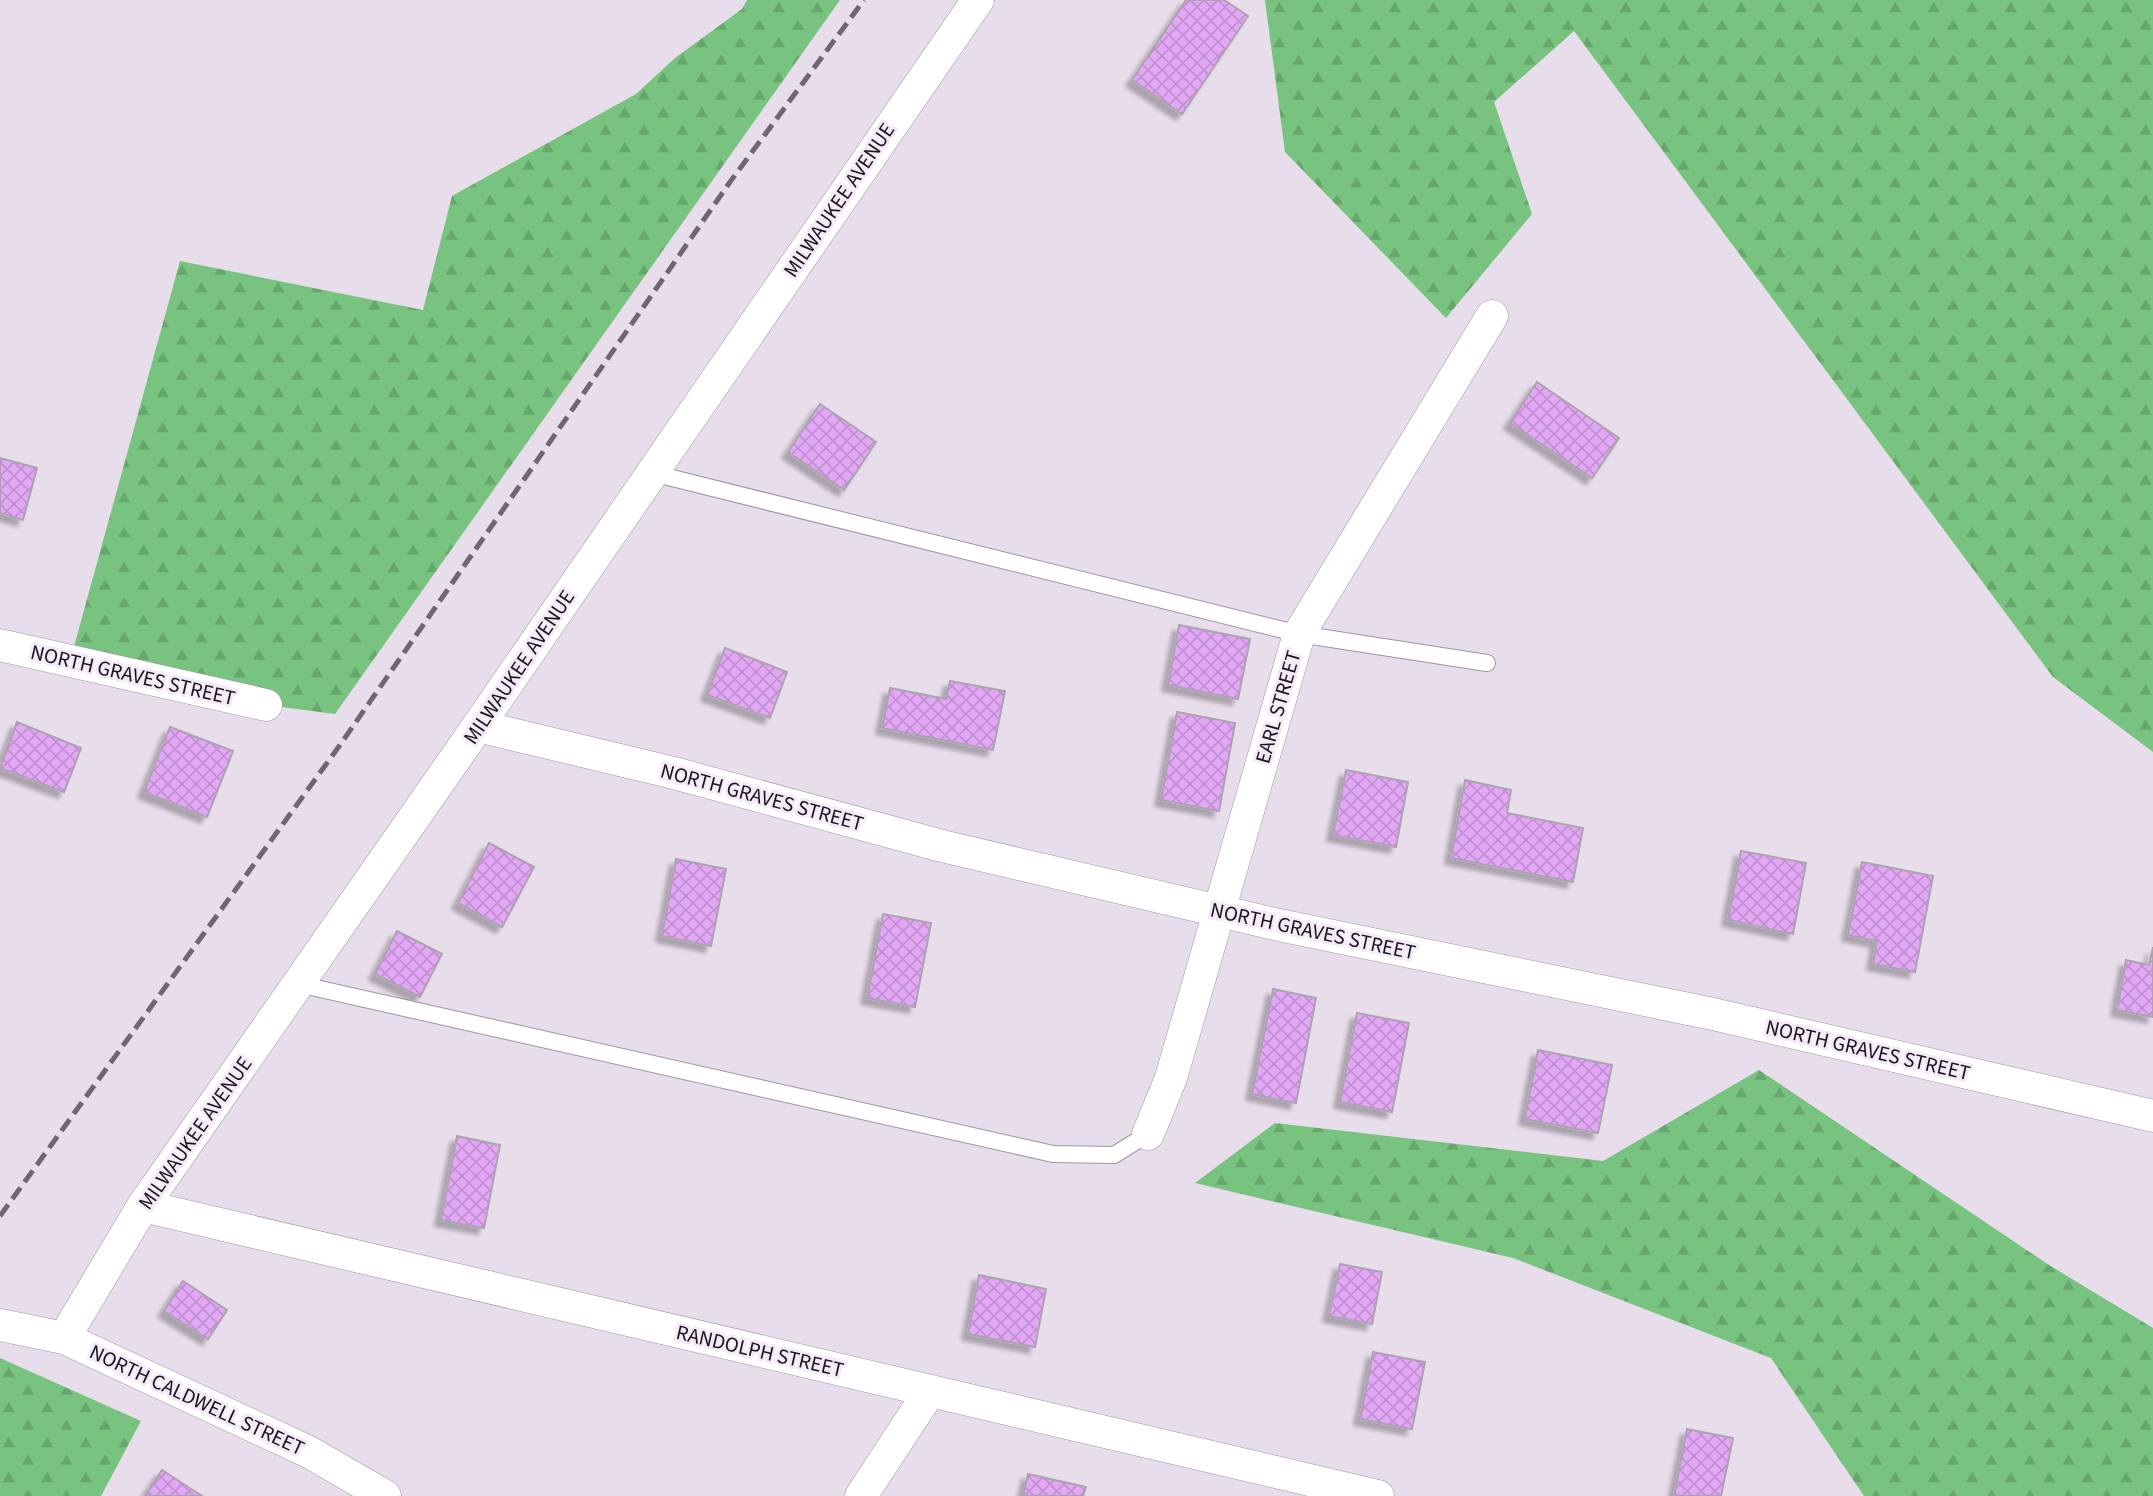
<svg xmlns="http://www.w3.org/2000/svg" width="2153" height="1496" viewBox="0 0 2153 1496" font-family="'Source Sans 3',sans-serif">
	<defs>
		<pattern id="forest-firs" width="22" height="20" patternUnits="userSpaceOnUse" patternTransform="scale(1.75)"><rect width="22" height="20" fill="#78c37f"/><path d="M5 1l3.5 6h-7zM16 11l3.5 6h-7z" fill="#67a76d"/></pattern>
		<pattern id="building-cross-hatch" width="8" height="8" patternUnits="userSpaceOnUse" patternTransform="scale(1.75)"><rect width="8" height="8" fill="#e3a8f5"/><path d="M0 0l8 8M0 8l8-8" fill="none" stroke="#c290d1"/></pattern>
		<filter id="shadow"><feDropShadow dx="-6" dy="6" stdDeviation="2" flood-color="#0004"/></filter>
	</defs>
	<rect width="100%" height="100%" fill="#e8ddeb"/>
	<g fill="url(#forest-firs)">
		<polygon points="747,0 840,0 335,714 266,705 70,661 180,261 423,310 452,196 636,94 675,58 742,9"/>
		<polygon points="1265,0 2153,0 2153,752 2053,677 1574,31 1494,102 1532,214 1446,318 1285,152"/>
		<polygon points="1759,1070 2049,1265 2153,1328 2153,1496 1864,1496 1771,1358 1513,1258 1195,1183 1275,1123 1603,1161"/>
		<polygon points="0,1358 141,1421 101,1496 0,1496"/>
	</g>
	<g fill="url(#building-cross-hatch)" stroke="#aca2b0" stroke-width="2" filter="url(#shadow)">
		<polygon points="1186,0 1224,0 1248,16 1182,114 1132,80"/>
		<polygon points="1537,382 1619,438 1592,478 1510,423"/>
		<polygon points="820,404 876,442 844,490 788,452"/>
		<polygon points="0,458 37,468 23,520 0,513"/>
		<polygon points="1179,625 1250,639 1238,699 1168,685"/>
		<polygon points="725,648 787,672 770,718 707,695"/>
		<polygon points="950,681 1005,691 993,750 882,728 890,688 946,699"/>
		<polygon points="1177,712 1235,723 1219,811 1161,800"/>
		<polygon points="17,722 81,748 64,792 0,768"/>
		<polygon points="170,727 233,751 207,817 144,792"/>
		<polygon points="1346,770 1408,782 1396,847 1333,835"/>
		<polygon points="1465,780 1511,790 1507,813 1583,828 1573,882 1451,858"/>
		<polygon points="489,843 534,867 502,927 458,903"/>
		<polygon points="1741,851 1806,863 1793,934 1728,920"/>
		<polygon points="676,859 726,869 711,946 662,936"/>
		<polygon points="1862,862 1933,876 1915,972 1873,964 1877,941 1848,935"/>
		<polygon points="883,914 931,923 915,1007 867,998"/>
		<polygon points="397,931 442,954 420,997 375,974"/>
		<polygon points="2153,947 2153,1017 2117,1010 2126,960 2149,965"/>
		<polygon points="1273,989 1316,998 1296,1103 1252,1094"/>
		<polygon points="1357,1013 1409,1023 1392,1112 1340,1102"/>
		<polygon points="1538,1050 1612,1065 1598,1133 1525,1119"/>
		<polygon points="457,1136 500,1145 484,1228 441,1220"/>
		<polygon points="1340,1264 1382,1272 1372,1324 1329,1316"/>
		<polygon points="979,1275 1046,1289 1035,1347 968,1334"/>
		<polygon points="183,1281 227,1310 208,1339 164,1311"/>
		<polygon points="1373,1352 1425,1362 1412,1429 1360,1419"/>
		<polygon points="1687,1429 1733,1438 1721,1496 1674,1496"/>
		<polygon points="162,1470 202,1496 145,1496"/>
		<polygon points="1028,1474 1086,1487 1083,1496 1023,1496"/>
	</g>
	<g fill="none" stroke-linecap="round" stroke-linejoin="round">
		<defs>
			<g id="service">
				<polyline points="652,473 1299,634 1487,663"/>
				<polyline points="298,984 1053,1154 1114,1155 1148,1134"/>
			</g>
			<g id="minor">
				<polyline points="0,645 266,705"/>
				<polyline points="478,726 674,773 942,846 1279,925 1713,1014 2153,1116"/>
				<polyline points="1148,1134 1171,1078 1299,634 1492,316"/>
				<polyline points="143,1206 1378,1496"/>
				<polyline points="0,1325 64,1338 309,1452 385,1496"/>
				<polyline points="64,1338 143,1206 478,726 978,0"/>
				<polyline points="861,1496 930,1391"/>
			</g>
		</defs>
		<use href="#service" stroke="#9f95a2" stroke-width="18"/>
		<use href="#minor" stroke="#9f95a2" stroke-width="33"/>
		<use href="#service" stroke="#fff" stroke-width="16"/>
		<use href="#minor" stroke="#fff" stroke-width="32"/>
		<polyline stroke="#6e6770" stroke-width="5" stroke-dasharray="14 7" stroke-linecap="butt" points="0,1216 340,745 730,182 864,0"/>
	</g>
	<g text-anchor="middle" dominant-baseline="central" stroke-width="6" stroke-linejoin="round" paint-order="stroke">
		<g font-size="21" fill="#19161b" stroke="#f5eaf8">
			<text transform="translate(839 200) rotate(-56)">MILWAUKEE AVENUE</text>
			<text transform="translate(519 667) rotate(-56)">MILWAUKEE AVENUE</text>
			<text transform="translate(133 675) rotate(13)">NORTH GRAVES STREET</text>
			<text transform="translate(1278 707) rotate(-74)">EARL STREET</text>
			<text transform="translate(762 797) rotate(15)">NORTH GRAVES STREET</text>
			<text transform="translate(1313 931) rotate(12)">NORTH GRAVES STREET</text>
			<text transform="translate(1868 1050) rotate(13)">NORTH GRAVES STREET</text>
			<text transform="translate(195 1133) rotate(-55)">MILWAUKEE AVENUE</text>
			<text transform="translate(760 1351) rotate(13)">RANDOLPH STREET</text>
			<text transform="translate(197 1400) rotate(25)">NORTH CALDWELL STREET</text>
		</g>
	</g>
</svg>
